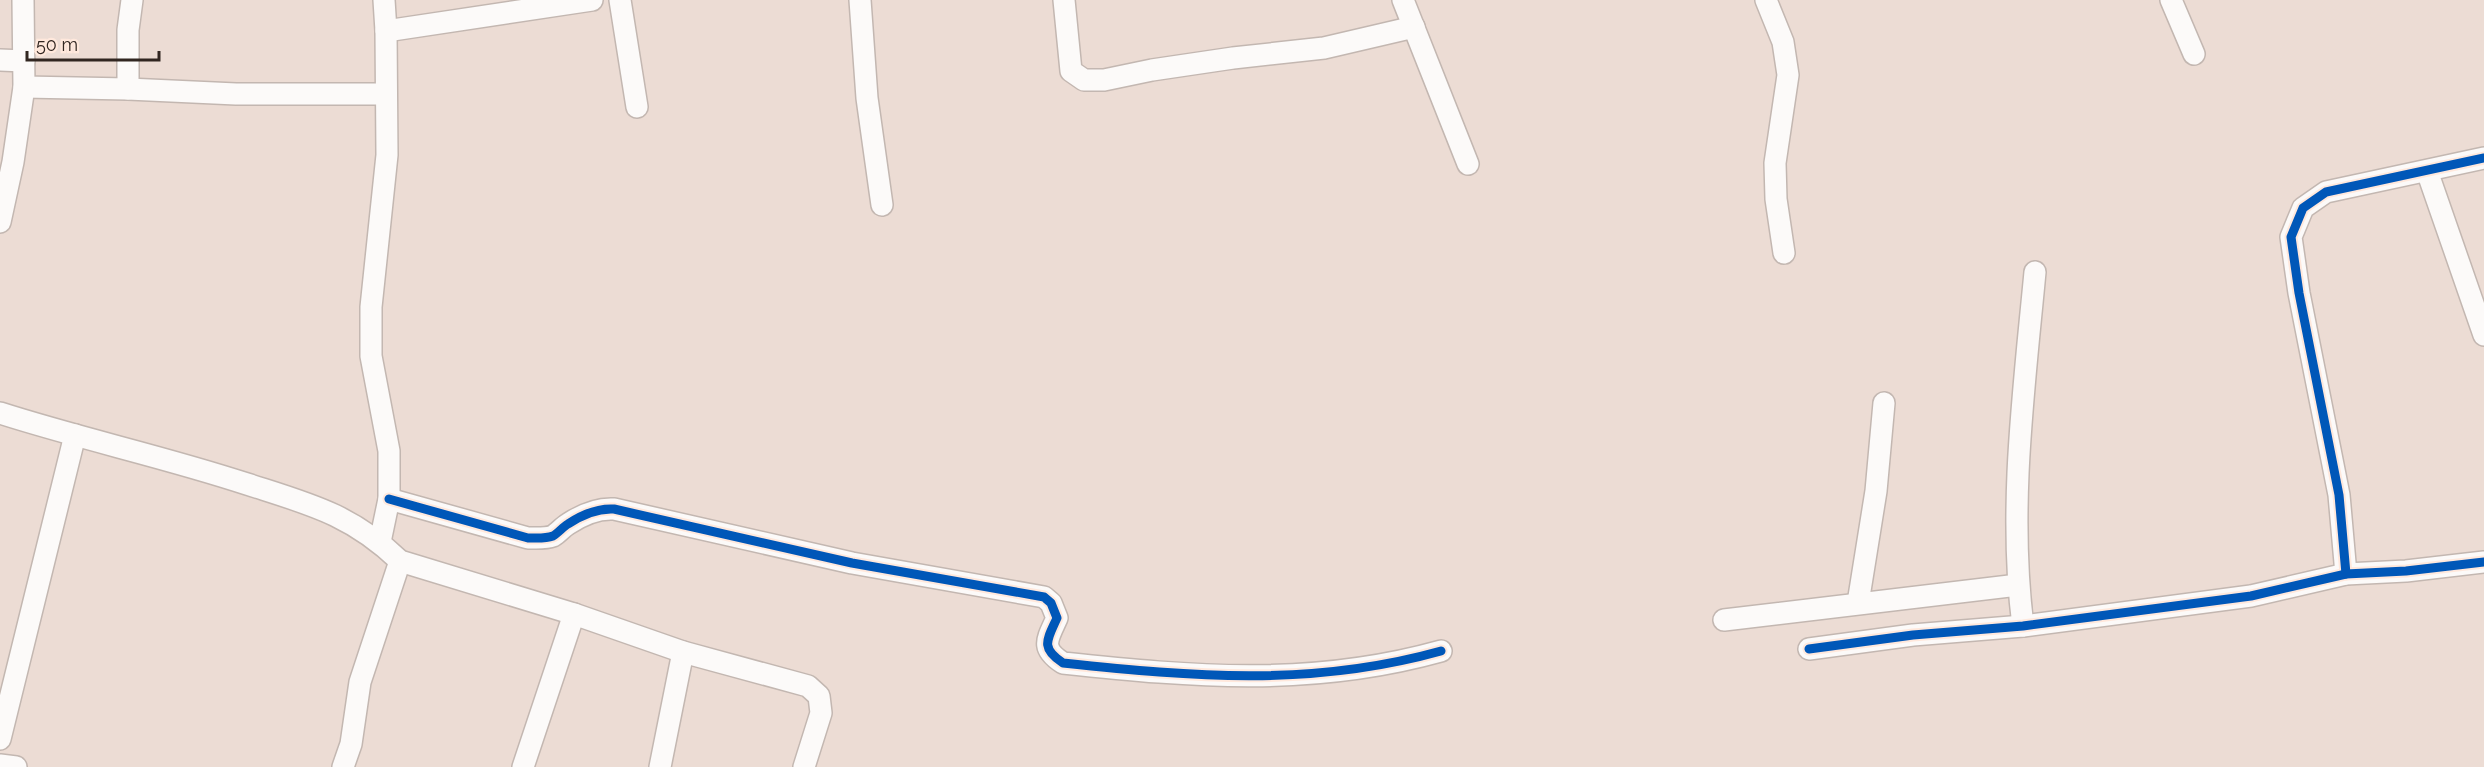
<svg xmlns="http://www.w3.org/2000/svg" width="2484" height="767" viewBox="0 0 2484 767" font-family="Raleway,sans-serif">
	<rect width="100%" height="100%" fill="#ecdcd4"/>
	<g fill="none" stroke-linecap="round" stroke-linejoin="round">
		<defs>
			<g id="street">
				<polyline points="620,0 637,107"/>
				<polyline points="860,0 867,98 882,205"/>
				<polyline points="1064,0 1071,71 1084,80 1104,80 1152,70 1233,58 1324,48 1414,27"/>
				<polyline points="1403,0 1468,164"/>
				<polyline points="1766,0 1783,42 1788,75 1775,163 1776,199 1784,253"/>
				<polyline points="2171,0 2194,54"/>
				<polyline points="386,31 592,0"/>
				<polyline points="0,60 24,61"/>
				<polyline points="24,87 128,89 236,94 386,94"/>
				<polyline points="128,89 128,30 132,0"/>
				<polyline points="2427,171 2484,335"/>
				<polyline points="0,222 13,162 24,87 23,0"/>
				<path d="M0 413C81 439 165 457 247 484 309 504 351 514 400 561L574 614 683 652 808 686 819 696 821 713 804 767"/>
				<path d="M389 499 528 538C536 538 545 539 553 536 558 533 563 527 568 524 583 514 597 508 614 509L852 563 1044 597 1051 603 1057 618C1047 640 1040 648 1063 663 1194 677 1312 687 1441 651"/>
				<polyline points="380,542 389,499 389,451 371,356 371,307 387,155 386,31 384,0"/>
				<polyline points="2346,574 2339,495 2299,293 2291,237 2303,208 2326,192 2484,158"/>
				<polyline points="1858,603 1876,491 1884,403"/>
				<polyline points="1724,620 2018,585"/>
				<path d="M2023 626C2008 509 2024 389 2035 272"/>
				<polyline points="1809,649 1913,635 2023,626 2251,596 2346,574 2406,571 2484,562"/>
				<polyline points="0,739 75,435"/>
				<polyline points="0,765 16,767"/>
				<polyline points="343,767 351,744 360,682 400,561"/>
				<polyline points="523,767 574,614"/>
				<polyline points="660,767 683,652"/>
			</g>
		</defs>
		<use href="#street" stroke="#c3b7b1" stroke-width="24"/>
		<use href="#street" stroke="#fcfaf9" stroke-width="21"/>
		<defs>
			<g id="cycleway">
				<path d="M389 499 528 538C536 538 545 539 553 536 558 533 563 527 568 524 583 514 597 508 614 509L852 563 1044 597 1051 603 1057 618C1047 640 1040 648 1063 663 1194 677 1312 687 1441 651"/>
				<polyline points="2346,574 2339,495 2299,293 2291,237 2303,208 2326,192 2484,158"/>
				<polyline points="1809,649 1913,635 2023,626 2251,596 2346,574 2406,571 2484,562"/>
			</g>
		</defs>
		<use href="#cycleway" stroke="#ffe8dc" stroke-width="13"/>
		<use href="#cycleway" stroke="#0057b8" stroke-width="9"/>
	</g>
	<path d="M27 51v9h132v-9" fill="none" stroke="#312621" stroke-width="3"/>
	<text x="36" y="51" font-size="18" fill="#312621" stroke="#ffe8dc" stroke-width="4.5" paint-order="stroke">50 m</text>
</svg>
